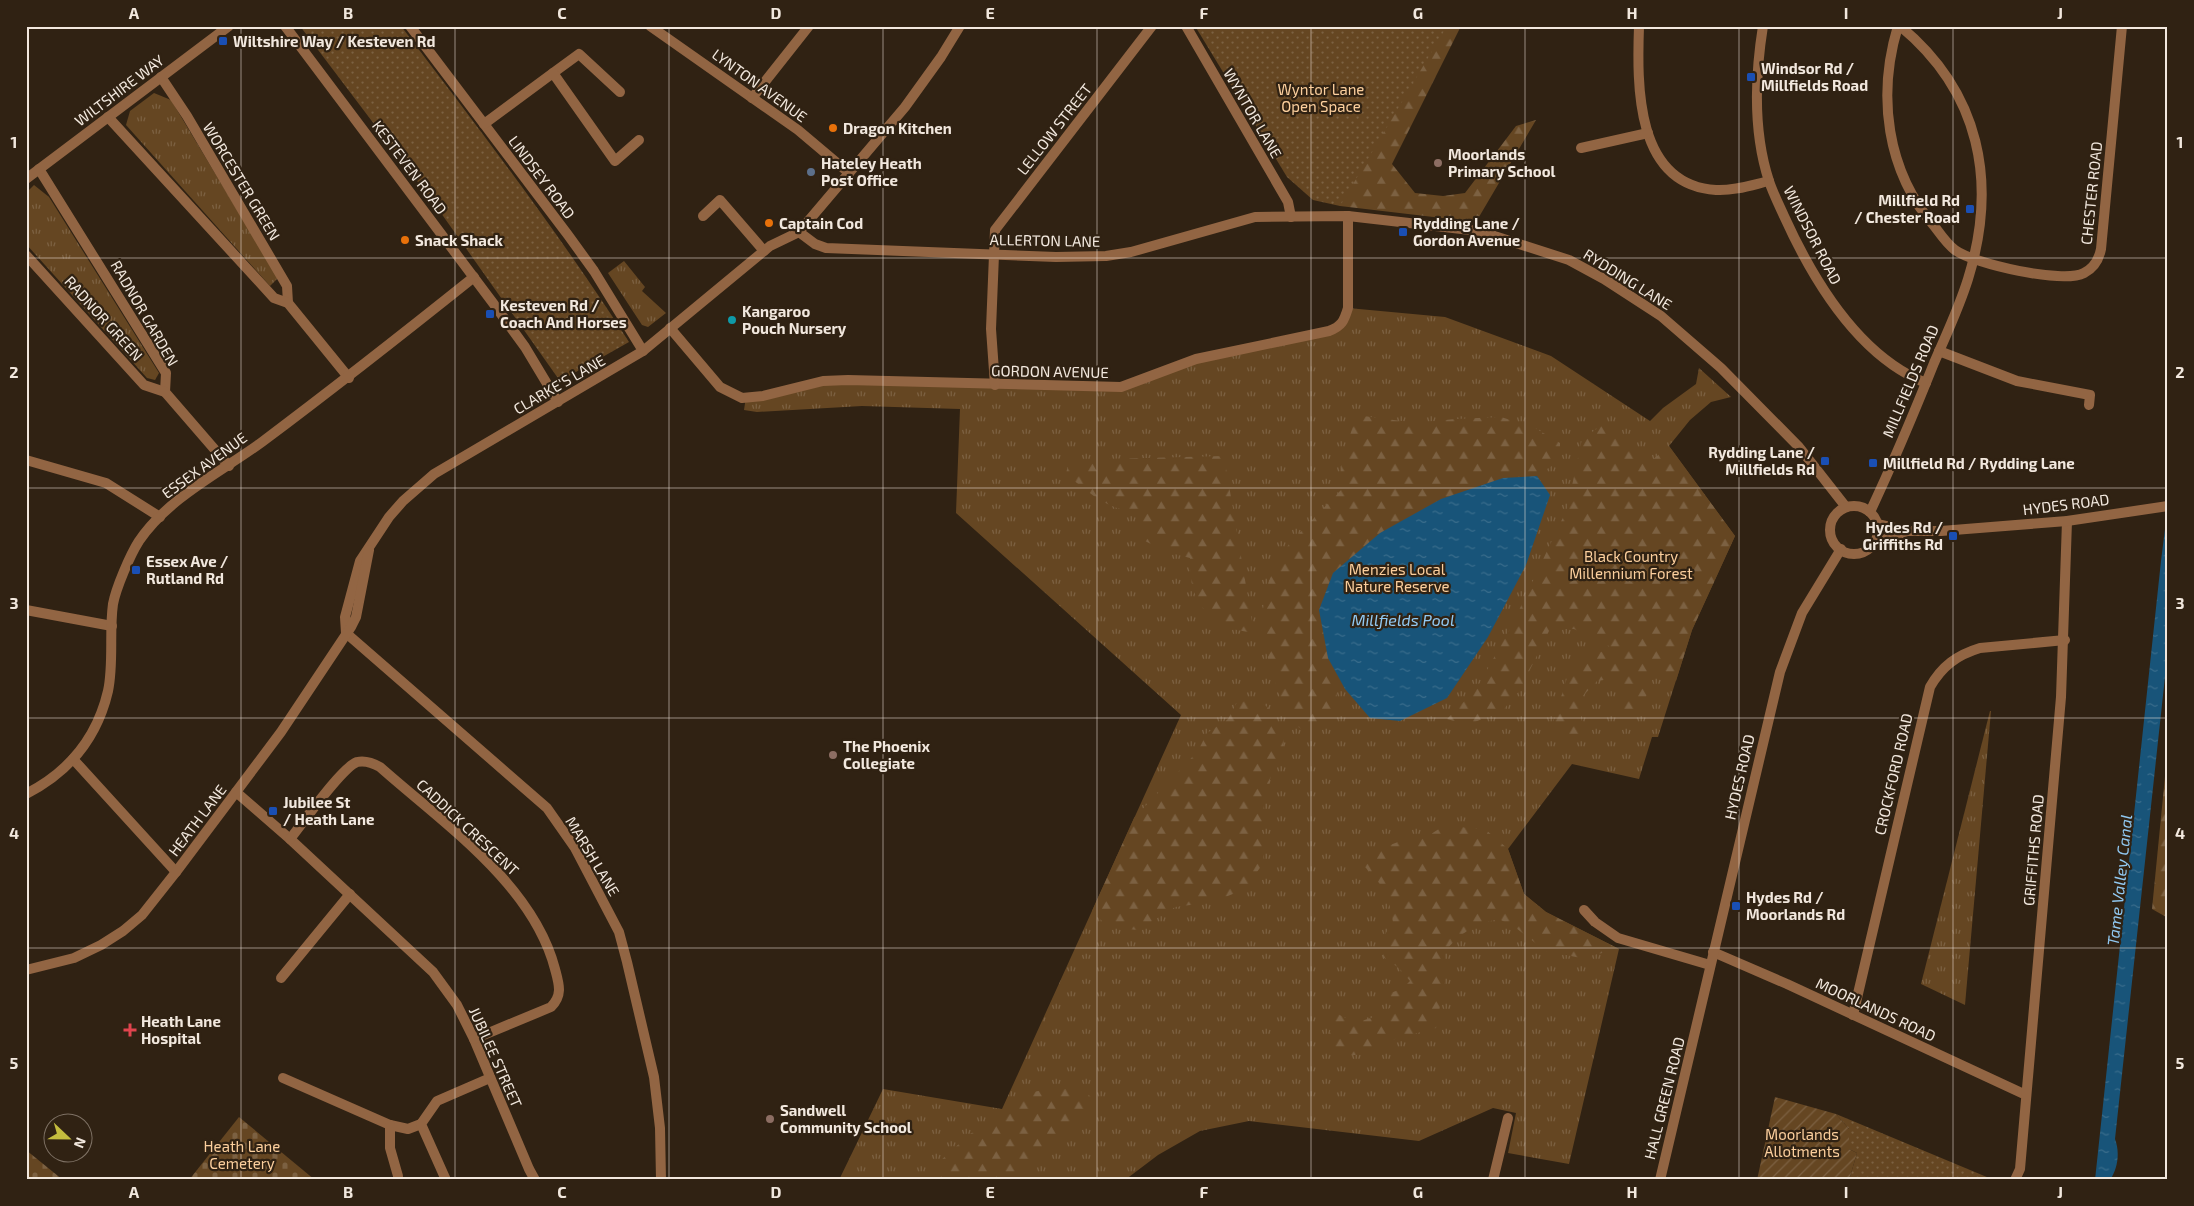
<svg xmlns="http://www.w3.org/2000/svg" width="2194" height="1206" viewBox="0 0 2194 1206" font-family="'Exo 2',sans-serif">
	<defs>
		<pattern id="grass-tufts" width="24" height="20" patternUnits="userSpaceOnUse" patternTransform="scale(1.25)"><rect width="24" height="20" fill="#654622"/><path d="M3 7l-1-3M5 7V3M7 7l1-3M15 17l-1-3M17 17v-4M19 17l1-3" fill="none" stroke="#7c6142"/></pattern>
		<pattern id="forest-firs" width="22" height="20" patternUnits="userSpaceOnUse" patternTransform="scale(1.25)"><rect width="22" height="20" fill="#654622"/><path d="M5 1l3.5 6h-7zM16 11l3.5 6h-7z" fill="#7c6142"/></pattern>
		<pattern id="cemetery-stones" width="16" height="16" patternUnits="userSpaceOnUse" patternTransform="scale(1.25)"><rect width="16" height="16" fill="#654622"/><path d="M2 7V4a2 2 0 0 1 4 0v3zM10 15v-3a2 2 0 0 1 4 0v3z" fill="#7c6142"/></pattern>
		<pattern id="park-dots" width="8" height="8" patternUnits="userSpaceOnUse" patternTransform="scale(1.25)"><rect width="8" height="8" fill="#654622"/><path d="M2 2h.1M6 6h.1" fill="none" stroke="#7c6142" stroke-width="1.8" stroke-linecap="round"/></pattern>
		<pattern id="garden-furrows" width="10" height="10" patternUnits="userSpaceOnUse" patternTransform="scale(1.25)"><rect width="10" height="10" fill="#654622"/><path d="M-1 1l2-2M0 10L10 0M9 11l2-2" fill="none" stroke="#7c6142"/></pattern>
		<pattern id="water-ripples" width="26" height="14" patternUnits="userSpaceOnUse" patternTransform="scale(1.25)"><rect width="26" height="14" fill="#185479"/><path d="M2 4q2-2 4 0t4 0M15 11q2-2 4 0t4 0" fill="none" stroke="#3a6d8c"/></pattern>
	</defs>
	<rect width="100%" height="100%" fill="#302213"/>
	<g fill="url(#grass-tufts)">
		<polygon points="154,93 171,100 278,278 270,286 126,125 130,111"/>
		<polygon points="34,185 49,197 159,373 155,380 147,378 26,244 26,193"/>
		<polygon points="624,261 645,287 642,291 666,313 648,327 642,325 608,273"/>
		<polygon points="1348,308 1445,317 1551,356 1650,421 1663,408 1696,384 1699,368 1731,397 1711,402 1690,420 1669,446 1735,536 1692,630 1658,737 1652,737 1639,779 1572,764 1508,849 1524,894 1546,912 1619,949 1569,1164 1508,1153 1516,1113 1493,1108 1419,1141 1249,1121 1200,1131 1158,1155 1125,1180 839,1180 883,1089 1002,1109 1181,715 956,513 960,409 862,406 757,412 744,410 746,397 823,381 1121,387 1196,359 1329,331"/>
		<polygon points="1990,711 1991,711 1965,1005 1921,984"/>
	</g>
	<g fill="url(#forest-firs)">
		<polygon points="1422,26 1461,26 1392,164 1415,193 1443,196 1465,193 1516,126 1536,120 1476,222 1340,206 1332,191"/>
		<path d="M1356 415 1416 423 1455 419 1501 417 1535 428 1560 443V460L1537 476 1503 478 1328 658C1343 686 1340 719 1313 737L1294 724 1280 697 1262 639V613L1271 573 1289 544 1341 490V466Z"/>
		<polygon points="1601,426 1626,435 1635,454 1651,461 1669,446 1735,536 1692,630 1676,681 1665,671 1656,669 1640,714 1626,715 1619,708 1623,684 1617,678 1597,681 1581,698 1581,718 1586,737 1571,743 1553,723 1571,665 1590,654 1615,649 1574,629 1550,629 1520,690 1503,710 1468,725 1447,719 1477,688 1511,627 1567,509 1582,439"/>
		<path d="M1224 456 1254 633C1245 631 1232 630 1224 626 1196 610 1189 587 1190 558L1167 552 1139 538 1142 513C1107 510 1092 495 1066 474L1069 460Z"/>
		<polygon points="1252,698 1269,708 1284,735 1283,759 1271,775 1264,805 1261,833 1264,862 1245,889 1213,902 1175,907 1138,930 1108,927 1092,911 1134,818 1198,751 1207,733 1228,719 1236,704"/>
		<polygon points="2168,746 2168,918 2152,909"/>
		<path d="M1445 825 1486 830 1508 849 1524 894 1546 912 1619 949 1581 958 1546 951 1516 928 1499 919 1478 924 1458 937 1445 951V979L1436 1028 1388 1041 1368 1054 1341 1056 1326 1040 1338 1014 1355 1023 1374 1017 1392 1007 1390 993 1402 989 1410 981 1399 968 1383 957 1384 936 1393 922C1389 895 1383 885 1364 866V855L1411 837 1428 836Z"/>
		<polygon points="1062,1088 1088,1094 1095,1102 1093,1112 1064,1131 1045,1154 1017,1169 1007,1180 927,1180 939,1162 970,1134 1005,1113 1031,1092"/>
	</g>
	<g fill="url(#cemetery-stones)">
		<polygon points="239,1117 315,1180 189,1180"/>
		<polygon points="26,1150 63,1180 26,1180"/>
	</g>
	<g fill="url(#park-dots)">
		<path d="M300 26H401C480 130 559 233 629 342L560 381 436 206Z"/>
		<polygon points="1195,26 1447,26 1340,206 1313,200 1287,177"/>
		<polygon points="1836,1114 1994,1180 1849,1180 1857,1153 1849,1149 1849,1129"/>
	</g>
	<polygon fill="url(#garden-furrows)" points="1775,1097 1836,1114 1849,1129 1849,1149 1857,1153 1849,1180 1757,1180"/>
	<g fill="url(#water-ripples)">
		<polygon points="1537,476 1550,495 1526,565 1488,637 1447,698 1400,721 1370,718 1345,689 1328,658 1319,610 1333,573 1380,533 1441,499 1503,478"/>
		<path d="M2168 527V649L2115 1139C2120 1152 2118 1168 2110 1180H2095L2161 561 2165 529Z"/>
	</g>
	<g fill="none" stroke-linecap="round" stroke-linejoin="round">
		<g stroke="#926543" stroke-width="10">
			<polyline points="285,26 493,303 525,347 558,402"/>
			<polyline points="410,26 568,235 594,271 643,351"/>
			<polyline points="650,26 798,130 849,173"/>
			<path d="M1639 26C1637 85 1635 185 1716 190 1734 191 1752 185 1769 181"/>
			<path d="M1763 26C1755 76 1753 132 1769 181 1773 193 1779 205 1784 216 1813 280 1858 356 1926 383"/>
			<path d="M1898 26C1877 95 1886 171 1935 227 1941 235 1947 244 1955 250 1974 264 2063 284 2084 273 2094 268 2099 259 2101 249L2122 26"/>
			<polyline points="553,73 579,54 620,92"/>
			<polyline points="161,77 187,116 287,286 288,303"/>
			<polyline points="752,98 809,26"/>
			<polyline points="108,117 274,298 288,303 349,378"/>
			<polyline points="484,124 553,73 615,161 639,140"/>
			<polyline points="1581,148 1648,133"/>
			<polyline points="39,169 166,373 165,392 229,466"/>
			<polyline points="26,179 229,26"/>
			<polyline points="703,216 720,200 764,251"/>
			<polyline points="26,255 144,385 165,392"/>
			<path d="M670 328 720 387 742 398 763 396 823 381 848 380 1121 387 1196 359 1329 331C1342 326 1344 321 1348 308V216"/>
			<polyline points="1939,351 2017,381 2090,395 2089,405"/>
			<polyline points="995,385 991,329 995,230 1152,26"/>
			<polyline points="26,460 106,483 160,517"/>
			<path d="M1870 512C1893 463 1914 413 1934 363 1946 335 1959 308 1968 279 1998 182 1980 92 1900 26"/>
			<polyline points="26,610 112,626"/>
			<polyline points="346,633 547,808 575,848 619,932 627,962 654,1077 660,1128 661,1180"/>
			<polyline points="73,759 176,872"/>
			<polyline points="236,792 290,839 433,972 457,1005 474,1039 529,1169 535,1180"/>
			<path d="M26 794C69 772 97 738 108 691 114 663 109 632 113 604 116 588 130 555 139 541 169 497 221 472 262 442 334 388 404 333 474 277"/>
			<path d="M290 839C303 823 341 768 357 762 365 760 373 763 380 767 443 823 533 884 555 969 559 984 563 995 551 1007L474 1039"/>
			<polyline points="1584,910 1595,922 1618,938 1710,965"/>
			<polyline points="1713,952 1787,984 2026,1095"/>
			<polyline points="281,978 350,894"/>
			<path d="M1853 1015 1930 687C1942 666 1957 655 1980 648L2065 640"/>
			<polyline points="283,1078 390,1125 408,1129 421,1124"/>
			<polyline points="390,1125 390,1148 398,1176"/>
			<polyline points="446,1180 421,1124 437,1101 490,1078"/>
			<polyline points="1493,1180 1508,1118"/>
			<polyline points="2015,1180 2020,1169 2061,697 2067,521"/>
		</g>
		<g stroke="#926543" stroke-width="10">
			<polyline points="1186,26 1288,202 1291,217"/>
			<polyline points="799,232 815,244 826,248 1056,257 1106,256 1131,252 1255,217 1348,216 1479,231 1569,260 1604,279 1661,316 1721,368 1799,447 1846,507"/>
			<circle cx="1854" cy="530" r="24"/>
			<polyline points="1877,524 1908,531 1941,531 2067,521 2168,506"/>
			<polyline points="1873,544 1907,531"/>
			<polyline points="346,633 345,617 360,561 389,517 403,501 434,474 643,351 770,246 799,232 905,107 941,57 960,26"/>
			<polyline points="26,970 74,958 101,945 123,931 142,915 176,872 281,732 351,627 356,617 369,550"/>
			<polyline points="1660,1180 1780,672 1802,613 1841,549"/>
		</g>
	</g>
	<path fill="none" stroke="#f2e8de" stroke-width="1" stroke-opacity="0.55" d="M241 26V1180M455 26V1180M669 26V1180M883 26V1180M1097 26V1180M1311 26V1180M1525 26V1180M1739 26V1180M1953 26V1180M26 258H2168M26 488H2168M26 718H2168M26 948H2168"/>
	<g fill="#1a4fb4" stroke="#302213" stroke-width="2">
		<rect x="218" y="36" width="10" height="10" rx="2.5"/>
		<rect x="1746" y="72" width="10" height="10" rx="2.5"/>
		<rect x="1965" y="204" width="10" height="10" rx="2.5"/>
		<rect x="1398" y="227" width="10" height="10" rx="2.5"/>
		<rect x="485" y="309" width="10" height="10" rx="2.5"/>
		<rect x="1820" y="456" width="10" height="10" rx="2.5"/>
		<rect x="1868" y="458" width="10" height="10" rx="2.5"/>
		<rect x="1948" y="531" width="10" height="10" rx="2.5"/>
		<rect x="131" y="565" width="10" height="10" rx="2.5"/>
		<rect x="268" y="806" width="10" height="10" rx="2.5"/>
		<rect x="1731" y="901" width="10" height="10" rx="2.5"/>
	</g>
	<g fill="#e8710a" stroke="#302213" stroke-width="2">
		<circle cx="833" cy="128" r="5"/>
		<circle cx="769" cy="223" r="5"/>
		<circle cx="405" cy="240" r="5"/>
	</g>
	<g fill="#8d6e63" stroke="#302213" stroke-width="2">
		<circle cx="1438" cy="163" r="5"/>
		<circle cx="833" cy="755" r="5"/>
		<circle cx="770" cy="1119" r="5"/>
	</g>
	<circle fill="#5c6f8a" stroke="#302213" stroke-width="2" cx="811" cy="172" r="5"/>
	<circle fill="#0f9aa8" stroke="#302213" stroke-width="2" cx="732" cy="320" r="5"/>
	<path fill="#e0444e" stroke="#302213" stroke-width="2" d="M127.5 1022.5h5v5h5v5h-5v5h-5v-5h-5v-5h5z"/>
	<g text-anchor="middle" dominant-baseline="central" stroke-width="4.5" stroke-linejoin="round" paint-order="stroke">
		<g font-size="15" font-weight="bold" fill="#f2e8de" stroke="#302213" text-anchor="start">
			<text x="233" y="41">Wiltshire Way / Kesteven Rd</text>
			<text x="1761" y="68">Windsor Rd /<tspan x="1761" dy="17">Millfields Road</tspan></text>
			<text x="843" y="128">Dragon Kitchen</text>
			<text x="1448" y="154">Moorlands<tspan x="1448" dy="17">Primary School</tspan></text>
			<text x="821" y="163">Hateley Heath<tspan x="821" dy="17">Post Office</tspan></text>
			<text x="1960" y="200" text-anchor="end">Millfield Rd<tspan x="1960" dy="17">/ Chester Road</tspan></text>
			<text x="779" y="223">Captain Cod</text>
			<text x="1413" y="223">Rydding Lane /<tspan x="1413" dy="17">Gordon Avenue</tspan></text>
			<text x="415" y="240">Snack Shack</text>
			<text x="500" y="305">Kesteven Rd /<tspan x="500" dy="17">Coach And Horses</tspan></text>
			<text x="742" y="311">Kangaroo<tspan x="742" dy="17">Pouch Nursery</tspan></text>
			<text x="1815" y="452" text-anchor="end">Rydding Lane /<tspan x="1815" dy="17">Millfields Rd</tspan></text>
			<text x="1883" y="463">Millfield Rd / Rydding Lane</text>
			<text x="1943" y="527" text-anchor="end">Hydes Rd /<tspan x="1943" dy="17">Griffiths Rd</tspan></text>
			<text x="146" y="561">Essex Ave /<tspan x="146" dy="17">Rutland Rd</tspan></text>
			<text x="843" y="746">The Phoenix<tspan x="843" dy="17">Collegiate</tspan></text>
			<text x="283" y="802">Jubilee St<tspan x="283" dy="17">/ Heath Lane</tspan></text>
			<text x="1746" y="897">Hydes Rd /<tspan x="1746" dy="17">Moorlands Rd</tspan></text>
			<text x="141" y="1021">Heath Lane<tspan x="141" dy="17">Hospital</tspan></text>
			<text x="780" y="1110">Sandwell<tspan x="780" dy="17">Community School</tspan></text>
		</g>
		<g font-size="15" fill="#f2e8de" stroke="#302213">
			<text transform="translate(760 85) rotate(36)">LYNTON AVENUE</text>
			<text transform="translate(119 90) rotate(-37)">WILTSHIRE WAY</text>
			<text transform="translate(1253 113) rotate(60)">WYNTOR LANE</text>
			<text transform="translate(1054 129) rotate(-52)">LELLOW STREET</text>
			<text transform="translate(410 167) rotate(53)">KESTEVEN ROAD</text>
			<text transform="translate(542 177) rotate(53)">LINDSEY ROAD</text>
			<text transform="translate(242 181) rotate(59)">WORCESTER GREEN</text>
			<text transform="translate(2091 193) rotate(-84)">CHESTER ROAD</text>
			<text transform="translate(1813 235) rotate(63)">WINDSOR ROAD</text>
			<text transform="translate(1045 240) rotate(1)">ALLERTON LANE</text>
			<text transform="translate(1628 279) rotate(32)">RYDDING LANE</text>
			<text transform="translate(145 313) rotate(60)">RADNOR GARDEN</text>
			<text transform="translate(104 318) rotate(48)">RADNOR GREEN</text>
			<text transform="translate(1050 371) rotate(1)">GORDON AVENUE</text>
			<text transform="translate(1910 381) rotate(-67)">MILLFIELDS ROAD</text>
			<text transform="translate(559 384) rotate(-30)">CLARKE'S LANE</text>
			<text transform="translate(204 465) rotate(-36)">ESSEX AVENUE</text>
			<text transform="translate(2066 504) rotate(-7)">HYDES ROAD</text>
			<text transform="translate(1893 774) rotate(-77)">CROCKFORD ROAD</text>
			<text transform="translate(1739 777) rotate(-77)">HYDES ROAD</text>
			<text transform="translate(197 820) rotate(-53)">HEATH LANE</text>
			<text transform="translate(468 827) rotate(43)">CADDICK CRESCENT</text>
			<text transform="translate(2033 850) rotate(-85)">GRIFFITHS ROAD</text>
			<text transform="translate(593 856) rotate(59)">MARSH LANE</text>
			<text transform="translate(1876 1009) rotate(25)">MOORLANDS ROAD</text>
			<text transform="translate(496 1057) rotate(66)">JUBILEE STREET</text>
			<text transform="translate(1664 1098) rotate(-76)">HALL GREEN ROAD</text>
		</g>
		<g font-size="15" fill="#fccf9d" stroke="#302213">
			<text x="1321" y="89">Wyntor Lane<tspan x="1321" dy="17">Open Space</tspan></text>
			<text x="1631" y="556">Black Country<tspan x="1631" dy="17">Millennium Forest</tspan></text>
			<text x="1397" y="569">Menzies Local<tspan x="1397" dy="17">Nature Reserve</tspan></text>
			<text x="1802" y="1134">Moorlands<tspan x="1802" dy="17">Allotments</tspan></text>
			<text x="242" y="1146">Heath Lane<tspan x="242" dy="17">Cemetery</tspan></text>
		</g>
		<g font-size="16" font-style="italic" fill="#91c9f2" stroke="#302213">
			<text x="1403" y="619">Millfields Pool</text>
			<text transform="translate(2119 880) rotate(-84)">Tame Valley Canal</text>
		</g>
	</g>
	<rect width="2194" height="1206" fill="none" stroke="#302213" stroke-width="55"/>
	<g transform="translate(68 1138) rotate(112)"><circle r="24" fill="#302213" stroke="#7e7164"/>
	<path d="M0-4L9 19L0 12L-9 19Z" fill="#c4bc3e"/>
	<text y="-8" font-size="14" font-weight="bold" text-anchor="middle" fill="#f2e8de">N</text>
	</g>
	<rect x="28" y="28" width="2138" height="1150" fill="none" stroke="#f2e8de" stroke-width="2"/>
	<g font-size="16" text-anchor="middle" font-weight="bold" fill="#f2e8de">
		<text x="134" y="19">A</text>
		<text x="348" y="19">B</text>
		<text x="562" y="19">C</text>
		<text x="776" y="19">D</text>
		<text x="990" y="19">E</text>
		<text x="1204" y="19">F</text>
		<text x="1418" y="19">G</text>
		<text x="1632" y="19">H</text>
		<text x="1846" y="19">I</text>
		<text x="2060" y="19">J</text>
		<text x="14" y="148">1</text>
		<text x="2180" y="148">1</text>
		<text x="14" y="378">2</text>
		<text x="2180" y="378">2</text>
		<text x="14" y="609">3</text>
		<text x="2180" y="609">3</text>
		<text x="14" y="839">4</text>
		<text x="2180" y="839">4</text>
		<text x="14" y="1069">5</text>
		<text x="2180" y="1069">5</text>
		<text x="134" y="1198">A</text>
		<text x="348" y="1198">B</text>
		<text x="562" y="1198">C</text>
		<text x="776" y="1198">D</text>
		<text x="990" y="1198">E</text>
		<text x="1204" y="1198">F</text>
		<text x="1418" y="1198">G</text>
		<text x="1632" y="1198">H</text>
		<text x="1846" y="1198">I</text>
		<text x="2060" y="1198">J</text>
	</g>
</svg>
